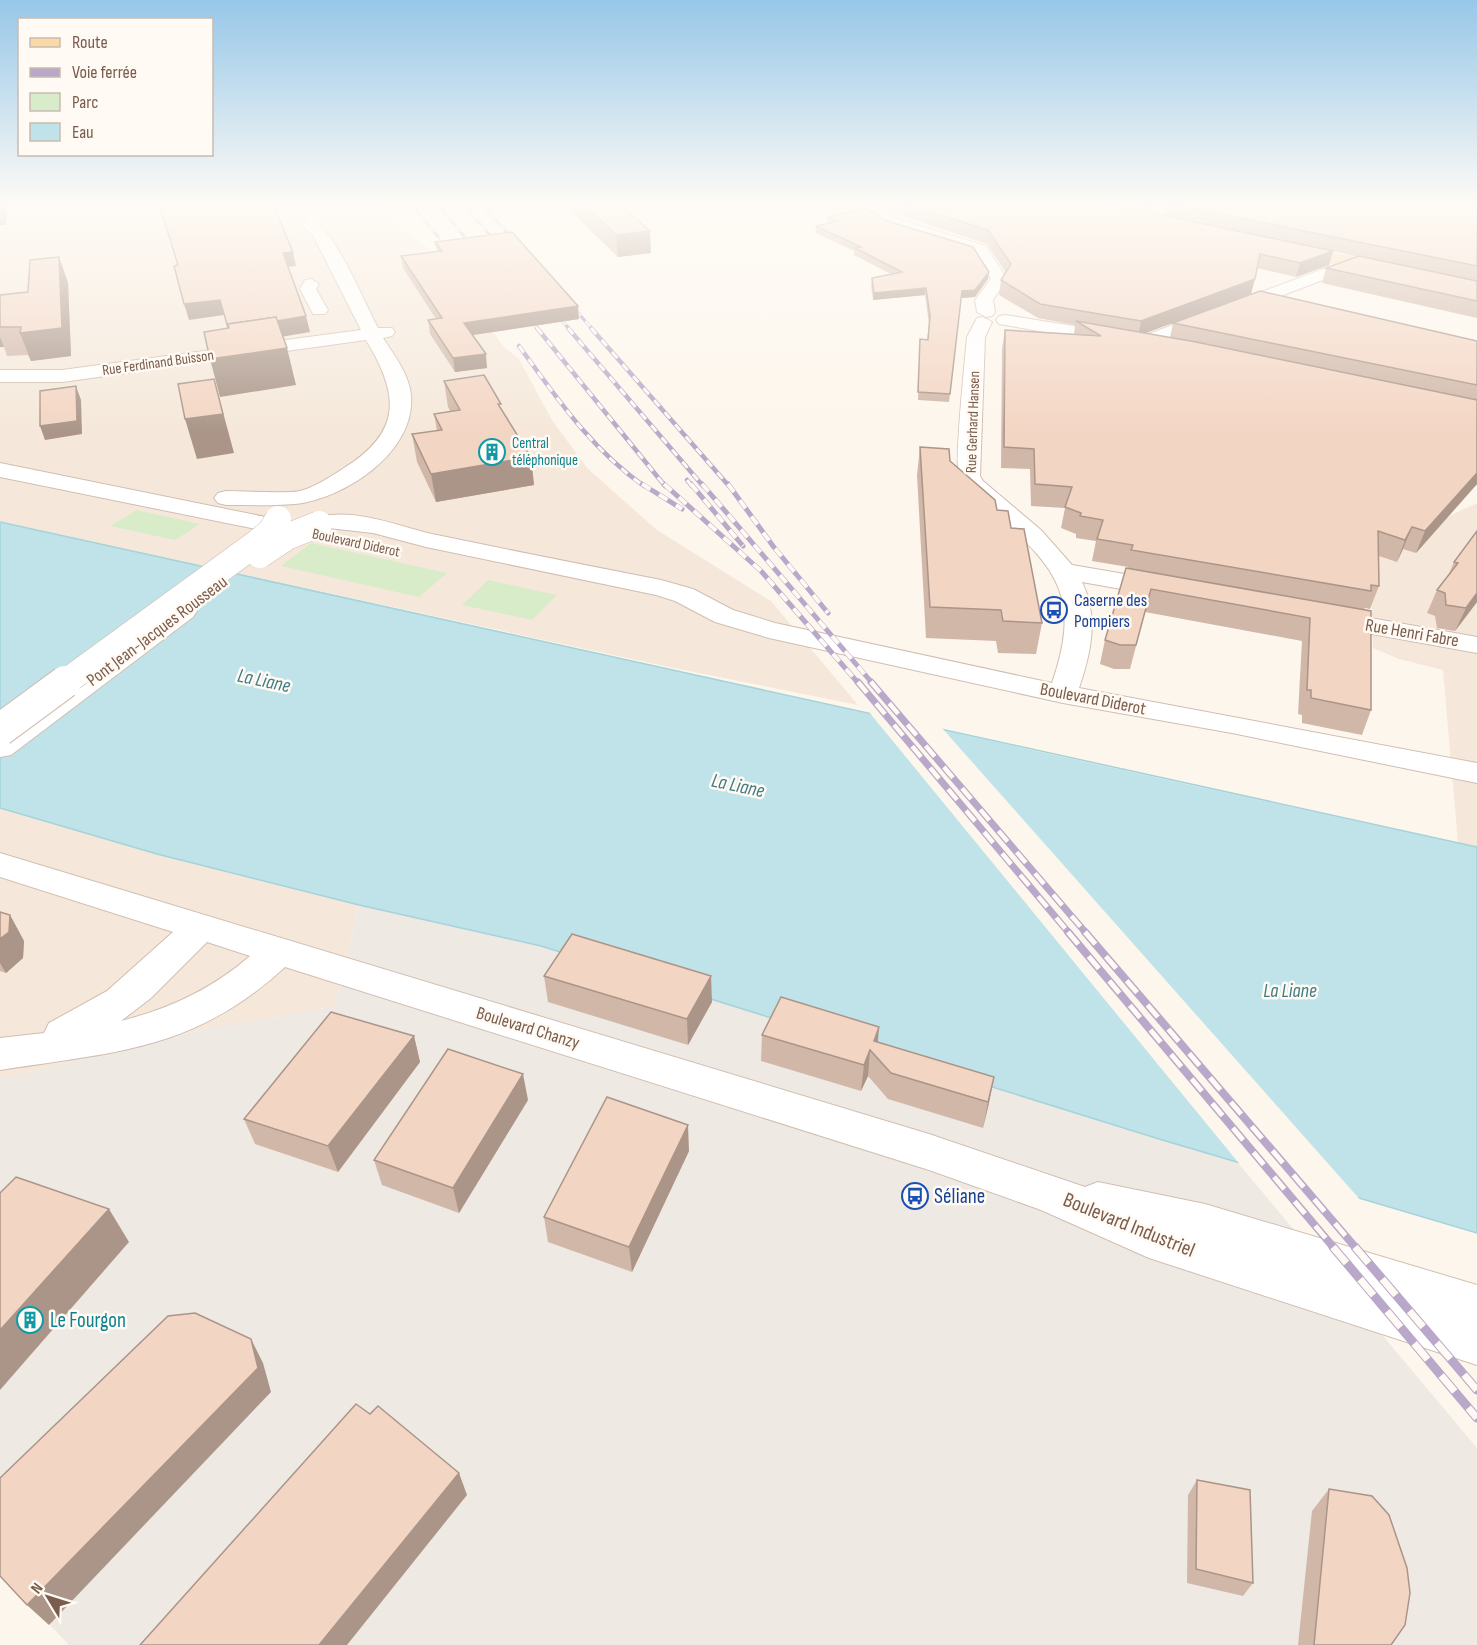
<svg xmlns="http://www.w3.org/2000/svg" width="1477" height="1645" viewBox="0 0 1477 1645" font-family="'Sofia Sans Condensed',sans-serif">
	<rect width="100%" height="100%" fill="#fdf6ec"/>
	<g fill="#f5e8da">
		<polygon points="0,204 383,204 400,228 437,254 503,346 519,359 552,420 587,468 657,530 771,601 858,705 664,666 0,522"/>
		<polygon points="1477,503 1477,847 1458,843 1443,670 1399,659 1373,648 1370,553"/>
		<polygon points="0,808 157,854 359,905 335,1006 193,1032 0,1079"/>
	</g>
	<polygon fill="#efe9e4" points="359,905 541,946 1238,1163 1477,1448 1477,1645 69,1645 0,1572 0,1079 193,1032 335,1006"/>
	<g fill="#d8ecc9">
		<polygon points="54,204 139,204 54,213"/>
		<polygon points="137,510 200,524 175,540 110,526"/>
		<polygon points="311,543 447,573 419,597 281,566"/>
		<polygon points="488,580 557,595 532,620 462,605"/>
	</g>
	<path fill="#bfe3e8" stroke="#a5d3da" stroke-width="1.5" d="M0 522C493 627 984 742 1477 847V1233L1159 1139 541 946 359 905 157 854 0 808Z"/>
	<polygon fill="#fdf6ec" points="869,712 942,728 1363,1203 1242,1167"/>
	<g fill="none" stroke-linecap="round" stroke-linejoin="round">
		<defs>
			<g id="minor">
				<path d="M310 204H324L323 219 318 225C338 238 365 304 378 328H392L395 332 392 336 383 338C394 355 409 374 411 395 416 453 343 499 295 504 272 506 249 505 226 505L218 503 214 498 218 493 226 491C245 491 283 494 300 491 313 488 332 476 344 468 403 431 399 394 366 340L62 382H0V370H62L361 330 313 235 302 225 309 218Z"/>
				<polygon points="849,204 867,204 897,219 986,246 1007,279 993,300 995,312 992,316 986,317 977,312 975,300 991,279 974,252 887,225"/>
				<polygon points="1166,204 1186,204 1148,221 1138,221 1136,218"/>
				<polygon points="1353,258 1361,263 1359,266 1149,347 1135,347 1133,343 1135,339"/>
				<polygon points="311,279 319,284 316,289 328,310 325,314 313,314 300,289 305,280"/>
				<polygon points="1005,315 1118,333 1127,339 1118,345 999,324 996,320 999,316"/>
				<path d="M983 317 992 322 985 337 980 476 983 481 1041 530 1072 565 1166 581 1175 583 1179 589 1175 595 1166 597 1082 582C1099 617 1091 653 1079 688L1477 763V783L1232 733 1063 703 769 638 715 622 675 601 656 595 426 547 373 533 320 527 316 522 320 517C356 508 397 526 432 534 508 550 585 565 661 580L693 589 733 610 775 623 1052 683C1080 602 1061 569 997 517 984 506 966 496 959 479 954 465 965 359 967 337L977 318Z"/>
				<polygon points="0,463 305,525 314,527 317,532 314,537 305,539 0,477"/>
				<polygon points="184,603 193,605 197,611 193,617 11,755 0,757 0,733 175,605"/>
				<polygon points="1326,610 1477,637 1477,653 1317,624 1313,618 1317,612"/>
				<path d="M0 853 929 1134 1085 1187 1098 1182 1205 1204 1477 1285V1365L1149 1258 1041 1210 929 1170 285 967C194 1051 114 1052 0 1070V1038L44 1033 49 1023 107 991 173 932 0 877ZM207 942 250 956C212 989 169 1009 121 1021L151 998Z"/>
			</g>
			<polygon id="major" points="1288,244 1477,284 1477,294 1282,252 1280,249 1282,246"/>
		</defs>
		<use href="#minor" stroke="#d1beb0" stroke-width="2"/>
		<use href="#major" stroke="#dad1cd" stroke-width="2"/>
		<use href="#minor" fill="#fff" fill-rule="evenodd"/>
		<use href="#major" fill="#fbd9a5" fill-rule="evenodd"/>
		<defs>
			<g id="rail-far5">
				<polyline points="412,204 439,238"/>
				<polyline points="438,204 476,251"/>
				<polyline points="463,204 500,247"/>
				<polyline points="481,204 519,246"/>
				<polyline points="567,300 592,329"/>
				<polyline points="552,309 569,329"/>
				<polyline points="524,312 538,329"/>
			</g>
			<g id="rail-far4">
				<polyline points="537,328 665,486"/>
				<polyline points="568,328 703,486"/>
				<polyline points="591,328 729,486"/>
				<path d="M519 346C557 398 591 449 644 486"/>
				<polyline points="687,480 692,486"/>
			</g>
			<g id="rail-far3">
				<polyline points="642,484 682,509"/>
				<polyline points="664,484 761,571 859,684"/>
				<polyline points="691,484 743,546"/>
				<polyline points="702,484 873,684"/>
				<polyline points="728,484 773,546 828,613"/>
			</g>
			<g id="rail-far2">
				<polyline points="858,682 1069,933"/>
				<polyline points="871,682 1086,933"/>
			</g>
			<g id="rail-far1">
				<polyline points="1068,932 1334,1248"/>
				<polyline points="1085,932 1356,1248"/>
			</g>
			<g id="rail">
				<polyline points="1333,1247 1477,1418"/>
				<polyline points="1355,1247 1477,1390"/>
			</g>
		</defs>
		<use href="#rail-far5" stroke="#b9a8c9" stroke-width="3"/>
		<use href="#rail-far4" stroke="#b9a8c9" stroke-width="4.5"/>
		<use href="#rail-far3" stroke="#b9a8c9" stroke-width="5"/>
		<use href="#rail-far2" stroke="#b9a8c9" stroke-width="7"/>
		<use href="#rail-far1" stroke="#b9a8c9" stroke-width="8"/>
		<use href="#rail" stroke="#b9a8c9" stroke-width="9"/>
		<use href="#rail-far5" stroke="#fffaf3" stroke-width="2" stroke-dasharray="7" stroke-linecap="butt"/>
		<use href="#rail-far4" stroke="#fffaf3" stroke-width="3" stroke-dasharray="8" stroke-linecap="butt"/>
		<use href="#rail-far3" stroke="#fffaf3" stroke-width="4" stroke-dasharray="10" stroke-linecap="butt"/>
		<use href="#rail-far2" stroke="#fffaf3" stroke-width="4.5" stroke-dasharray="14" stroke-linecap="butt"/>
		<use href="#rail-far1" stroke="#fffaf3" stroke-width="5" stroke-dasharray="16" stroke-linecap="butt"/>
		<use href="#rail" stroke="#fffaf3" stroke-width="7" stroke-dasharray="21" stroke-linecap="butt"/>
		<defs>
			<g id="minor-bridge-far1">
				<polyline points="260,555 287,537 319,524"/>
				<polyline points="63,684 258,542 271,531 278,519"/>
			</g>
			<polyline id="minor-bridge" points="0,730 65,682"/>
		</defs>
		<use href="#minor-bridge-far1" stroke="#d1beb0" stroke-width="27" stroke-linecap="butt"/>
		<use href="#minor-bridge" stroke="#d1beb0" stroke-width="34" stroke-linecap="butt"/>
		<use href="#minor-bridge-far1" stroke="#fff" stroke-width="26"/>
		<use href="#minor-bridge" stroke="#fff" stroke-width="32"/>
	</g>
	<g fill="#d1b7a8">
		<polygon points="567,204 619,204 651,253 618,257 567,208"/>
		<polygon points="887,204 1161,204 1145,211 1165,216 1167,204 1477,204 1477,318 1322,283 1326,268 1358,257 1333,251 1329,265 1296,277 1257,268 1251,294 1144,333 1170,338 1173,323 1477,341 1477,484 1416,553 1403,549 1397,562 1379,556 1379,586 1370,609 1365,608 1364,610 1371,710 1362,735 1302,723 1302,715 1298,714 1302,641 1145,612 1130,669 1114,669 1100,664 1105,640 1128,567 1092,561 1096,541 1076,538 1076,534 1061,528 1065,508 1031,506 1030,469 1001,468 1002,349 1005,330 1074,334 1075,325 1038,318 999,295 1001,280 1006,273 987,244 887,211"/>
		<polygon points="866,209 988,279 975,297 961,298 949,402 918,400 920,339 927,340 929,324 925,295 873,300 871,285 872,278 891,274 854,255 854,251 816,233 816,226 828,223 828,217"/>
		<polygon points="435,242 579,319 473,335 487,368 455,372 430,334 428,320 436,319 403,268 401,256 437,252"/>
		<polygon points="59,257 68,283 71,356 31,361 28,355 7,356 4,347 0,347 0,295 28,292"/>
		<polygon points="444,381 502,411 531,457 534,485 436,502 417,462 412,434 437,431 434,414 450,411 448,407"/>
		<polygon points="920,447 950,461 997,510 1011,528 1042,623 1036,654 998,653 996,641 926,638 917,475"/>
		<polygon points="1477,531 1477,602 1455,631 1437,628 1435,616 1427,613 1437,590 1448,576 1454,562"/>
		<polygon points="0,912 10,915 24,941 23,958 6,973 0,971"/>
		<polygon points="544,976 712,1002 688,1045 548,1002"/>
		<polygon points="762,1035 878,1042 989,1103 983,1128 888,1099 868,1076 861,1091 761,1061"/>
		<polygon points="414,1036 420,1062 338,1172 255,1144 244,1119"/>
		<polygon points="528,1100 459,1213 382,1185 374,1160"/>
		<polygon points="689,1151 632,1272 548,1242 544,1217"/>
		<polygon points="1197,1480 1253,1583 1243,1596 1187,1583 1188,1495"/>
		<polygon points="1329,1489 1391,1645 1298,1645 1312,1511"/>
	</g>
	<g fill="#aa9588">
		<polygon points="1,204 8,204 6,225 0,225 0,209"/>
		<polygon points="1146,204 1161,204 1144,212"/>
		<polygon points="650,231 651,253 618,257 616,235"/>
		<polygon points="1333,251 1329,265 1296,277 1300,263"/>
		<polygon points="293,252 296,266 286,267 283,253"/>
		<polygon points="59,257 68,283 71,356 31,361 20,333"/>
		<polygon points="989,272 988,279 975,297 961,298 949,402 962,291"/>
		<polygon points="1255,279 1251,294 1138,336 1141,321"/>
		<polygon points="926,288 925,295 873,300 874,293"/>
		<polygon points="220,300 224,315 189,320 184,304"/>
		<polygon points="578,306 579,319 466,336 464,323"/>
		<polygon points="306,316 310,332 233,345 229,329"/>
		<polygon points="0,337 4,347 0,347"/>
		<polygon points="287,348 296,385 220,397 210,359"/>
		<polygon points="486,354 487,368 455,372 453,358"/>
		<polygon points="214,379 234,453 197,459 185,419"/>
		<polygon points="76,386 81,400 82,434 45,440 40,426"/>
		<polygon points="531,457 534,485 436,502 431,474"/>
		<polygon points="1477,473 1477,484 1416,553 1425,531"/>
		<polygon points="1412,527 1403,549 1397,562 1405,540"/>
		<polygon points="1477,593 1477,602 1455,631 1466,608"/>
		<polygon points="10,915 24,941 23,958 6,973 0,963 0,939"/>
		<polygon points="711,976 712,1002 688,1045 687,1019"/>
		<polygon points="879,1027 877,1053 874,1041"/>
		<polygon points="414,1036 420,1062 338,1172 328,1146"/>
		<polygon points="870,1050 868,1076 861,1091 864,1065"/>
		<polygon points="523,1074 528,1100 459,1213 453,1188"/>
		<polygon points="994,1077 989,1103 983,1128 988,1102"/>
		<polygon points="688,1125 689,1151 632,1272 629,1247"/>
		<polygon points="109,1209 129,1242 0,1390 0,1330"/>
		<polygon points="251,1339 263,1363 271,1392 49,1625 27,1605"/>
		<polygon points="459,1473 467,1495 347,1645 319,1645"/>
	</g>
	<g fill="#f3d5c3" stroke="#aa9588" stroke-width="1.5">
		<polygon points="159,204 273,204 293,252 283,253 306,316 277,321 276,317 228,324 228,328 220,300 184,304 174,266 178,265"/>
		<polygon points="584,204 619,204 650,231 616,235"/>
		<polygon points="905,204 1109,204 1333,251 1300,263 1260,254 1255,279 1141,321 1040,304 1001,280 1011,264 988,230"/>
		<polygon points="1171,204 1477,204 1477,266"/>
		<polygon points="866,209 887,221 973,247 989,272 975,290 962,291 950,394 918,392 920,339 928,340 930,316 926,288 874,293 872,278 902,272 855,248 861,247 816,226 838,221 828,217"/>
		<polygon points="512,232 578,306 464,323 486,354 453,358 428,320 442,318 401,256 442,251 435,242"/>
		<polygon points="1359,256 1477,281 1477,301 1326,268"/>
		<polygon points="59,257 62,328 20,333 21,327 0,327 0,295 28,292 30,260"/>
		<polygon points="1260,291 1477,341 1477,385 1173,323"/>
		<polygon points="276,317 287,348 210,359 204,332 229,328 228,324"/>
		<polygon points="1076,321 1196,342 1477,400 1477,473 1425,531 1412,527 1405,540 1378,531 1379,586 1371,585 1371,591 1131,550 1133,545 1097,539 1103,520 1080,516 1081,513 1065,507 1072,487 1035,484 1034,449 1004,447 1005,330 1101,336"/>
		<polygon points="484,375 501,404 498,404 531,457 431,474 412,434 442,430 434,414 460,410 444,381"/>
		<polygon points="214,379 223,414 185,419 178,384"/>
		<polygon points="76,386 77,421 40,426 40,391"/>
		<polygon points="920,447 949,449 950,461 995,500 997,510 1008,511 1011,528 1024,529 1042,623 1003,621 1001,610 930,607"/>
		<polygon points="1477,531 1477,593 1466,608 1446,605 1445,593 1437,590 1458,563 1454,562"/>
		<polygon points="1126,568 1371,611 1371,710 1311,698 1311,690 1307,690 1310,618 1151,589 1136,645 1120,645 1105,640"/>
		<polygon points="0,912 10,915 9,932 0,939"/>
		<polygon points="572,934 711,976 687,1019 544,976"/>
		<polygon points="781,997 879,1027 874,1041 994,1077 988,1102 891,1073 870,1050 864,1065 762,1035"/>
		<polygon points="331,1012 414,1036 328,1146 244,1119"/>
		<polygon points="448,1049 523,1074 453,1188 374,1160"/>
		<polygon points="607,1097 688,1125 629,1247 544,1217"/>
		<polygon points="16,1177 109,1209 0,1330 0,1193"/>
		<polygon points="195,1313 251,1339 258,1368 27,1605 0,1576 0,1478 168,1316"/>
		<polygon points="356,1404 370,1414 378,1406 459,1473 319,1645 140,1645"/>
		<polygon points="1197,1480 1250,1490 1253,1583 1196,1569"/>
		<polygon points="1329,1489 1372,1496 1389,1515 1407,1568 1410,1593 1405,1625 1391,1645 1314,1645"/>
	</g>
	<linearGradient id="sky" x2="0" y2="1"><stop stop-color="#97c7e8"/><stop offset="0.47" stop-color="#fefbf6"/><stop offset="1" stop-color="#fefbf6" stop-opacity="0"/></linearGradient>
	<rect width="1477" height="434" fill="url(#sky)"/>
	<defs>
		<symbol id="building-ring" viewBox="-11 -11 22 22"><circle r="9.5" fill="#fffaf3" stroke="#0f9aa8" stroke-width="1.5"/><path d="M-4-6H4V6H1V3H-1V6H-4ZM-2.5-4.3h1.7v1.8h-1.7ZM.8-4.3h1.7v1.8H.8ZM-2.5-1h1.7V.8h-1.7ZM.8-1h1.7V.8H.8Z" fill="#0f9aa8"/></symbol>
		<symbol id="bus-ring" viewBox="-11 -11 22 22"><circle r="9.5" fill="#fffaf3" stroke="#1a4fb4" stroke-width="1.5"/><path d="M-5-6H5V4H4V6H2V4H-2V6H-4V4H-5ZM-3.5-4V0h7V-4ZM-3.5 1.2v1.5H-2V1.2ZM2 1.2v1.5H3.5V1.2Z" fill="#1a4fb4"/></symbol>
	</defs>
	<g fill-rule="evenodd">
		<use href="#building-ring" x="477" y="437" width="30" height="30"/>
		<use href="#bus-ring" x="1039" y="595" width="30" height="30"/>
		<use href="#bus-ring" x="900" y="1181" width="30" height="30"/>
		<use href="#building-ring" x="15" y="1305" width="30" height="30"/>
	</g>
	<g text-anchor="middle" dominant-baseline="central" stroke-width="5" stroke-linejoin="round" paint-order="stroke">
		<g font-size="15" fill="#7a5c4d" stroke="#fffaf3">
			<text transform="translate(158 363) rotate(-8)">Rue Ferdinand Buisson</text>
			<text transform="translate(973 422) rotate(-88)">Rue Gerhard Hansen</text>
			<text transform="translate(356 543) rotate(12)">Boulevard Diderot</text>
		</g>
		<g font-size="15" fill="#0d838f" stroke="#fffaf3" text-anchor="start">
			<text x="512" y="443">Central<tspan x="512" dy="17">téléphonique</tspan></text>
		</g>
		<g font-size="18" fill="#164399" stroke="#fffaf3" text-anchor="start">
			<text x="1074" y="600">Caserne des<tspan x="1074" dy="21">Pompiers</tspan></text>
		</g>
		<g font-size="18" fill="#7a5c4d" stroke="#fffaf3">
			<text transform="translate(157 631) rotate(-37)">Pont Jean-Jacques Rousseau</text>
			<text transform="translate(1412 633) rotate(10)">Rue Henri Fabre</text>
			<text transform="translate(1093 699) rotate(11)">Boulevard Diderot</text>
			<text transform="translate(528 1028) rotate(17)">Boulevard Chanzy</text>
		</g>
		<g font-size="20" font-style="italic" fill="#437c86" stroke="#fffaf3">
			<text transform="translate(264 681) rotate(12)">La Liane</text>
			<text transform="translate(738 786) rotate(12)">La Liane</text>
			<text x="1290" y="991">La Liane</text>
		</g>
		<g font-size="21" fill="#164399" stroke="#fffaf3" text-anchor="start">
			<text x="934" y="1196">Séliane</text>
		</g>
		<g font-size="21" fill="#7a5c4d" stroke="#fffaf3">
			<text transform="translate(1129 1225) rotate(22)">Boulevard Industriel</text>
		</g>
		<g font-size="21" fill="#0d838f" stroke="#fffaf3" text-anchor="start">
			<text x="50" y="1320">Le Fourgon</text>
		</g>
	</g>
	<rect x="18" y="18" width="195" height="138" fill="#fffaf3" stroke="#cabbb1" stroke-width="1.5"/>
	<rect x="30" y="38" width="30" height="9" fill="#fbd9a5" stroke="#cabbb1" stroke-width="1.5"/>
	<text x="72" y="48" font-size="18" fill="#7a5c4d">Route</text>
	<rect x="30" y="68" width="30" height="9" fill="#b9a8c9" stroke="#cabbb1" stroke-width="1.5"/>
	<text x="72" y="78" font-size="18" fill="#7a5c4d">Voie ferrée</text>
	<rect x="30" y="93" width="30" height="18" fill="#d8ecc9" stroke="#cabbb1" stroke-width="1.5"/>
	<text x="72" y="108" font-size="18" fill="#7a5c4d">Parc</text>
	<rect x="30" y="123" width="30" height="18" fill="#bfe3e8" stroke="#cabbb1" stroke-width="1.5"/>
	<text x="72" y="138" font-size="18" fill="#7a5c4d">Eau</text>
	<g transform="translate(48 1597) rotate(308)" stroke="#fffaf3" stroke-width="4.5" paint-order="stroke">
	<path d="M0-4.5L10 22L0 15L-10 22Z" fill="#7a5c4d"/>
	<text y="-9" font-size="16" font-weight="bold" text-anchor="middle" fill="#7a5c4d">N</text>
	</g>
</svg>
